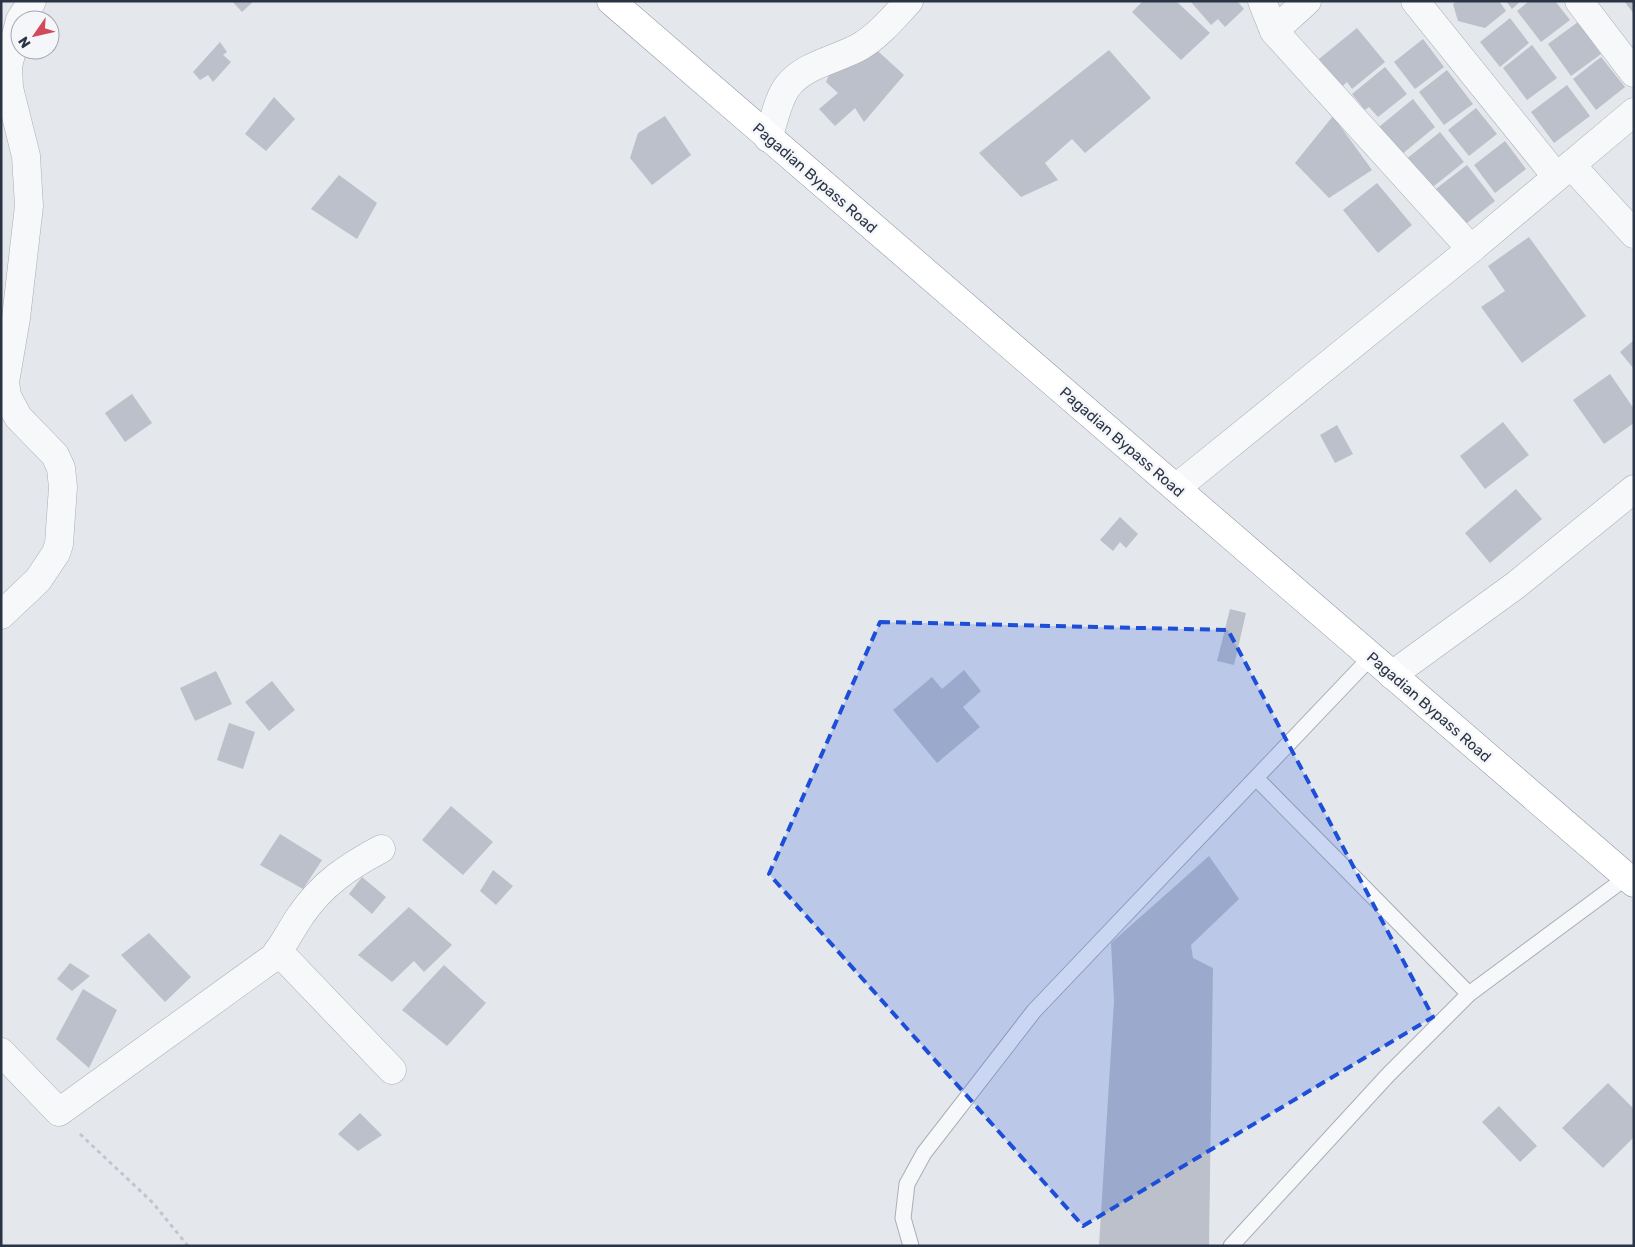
<svg xmlns="http://www.w3.org/2000/svg" width="1635" height="1247" viewBox="0 0 1635 1247" font-family="Rubik,sans-serif">
	<rect width="100%" height="100%" fill="#e4e7ec"/>
	<g fill="#bbc0ca">
		<polygon points="232,1 254,1 242,12"/>
		<polygon points="1143,1 1176,1 1210,33 1181,60 1132,12"/>
		<polygon points="1190,1 1237,1 1244,9 1225,27 1218,19 1211,25"/>
		<polygon points="1457,1 1499,1 1506,11 1485,28 1458,21 1453,4"/>
		<polygon points="1506,1 1521,1 1512,9"/>
		<polygon points="1529,1 1555,1 1570,20 1541,42 1517,11"/>
		<polygon points="1624,1 1634,1 1634,14"/>
		<polygon points="1510,18 1529,43 1500,67 1480,42"/>
		<polygon points="1578,22 1601,54 1571,76 1548,44"/>
		<polygon points="1357,28 1385,62 1352,89 1347,82 1337,91 1314,63"/>
		<polygon points="1423,39 1444,67 1415,89 1394,62"/>
		<polygon points="220,42 227,52 223,55 231,62 213,82 208,75 200,80 193,72"/>
		<polygon points="868,42 904,75 864,122 855,108 835,126 819,109 838,93 826,82 829,75"/>
		<polygon points="1532,45 1557,78 1527,100 1503,68"/>
		<polygon points="1109,50 1151,98 1085,153 1072,139 1045,163 1058,180 1021,197 979,153"/>
		<polygon points="1601,57 1625,87 1596,110 1573,79"/>
		<polygon points="1385,67 1407,94 1378,117 1369,107 1365,110 1352,94"/>
		<polygon points="1447,70 1473,104 1444,125 1419,92"/>
		<polygon points="1567,85 1590,116 1554,143 1531,112"/>
		<polygon points="274,97 295,119 266,151 245,134"/>
		<polygon points="1413,99 1435,127 1396,159 1374,131"/>
		<polygon points="1476,108 1497,134 1469,156 1448,130"/>
		<polygon points="665,116 691,155 652,185 630,158 638,133"/>
		<polygon points="1333,116 1372,170 1329,198 1295,163"/>
		<polygon points="1440,132 1464,162 1424,194 1400,164"/>
		<polygon points="1505,141 1526,169 1495,193 1474,165"/>
		<polygon points="1467,165 1495,201 1462,227 1433,191"/>
		<polygon points="339,175 377,203 357,239 311,209"/>
		<polygon points="1377,183 1412,225 1378,253 1343,210"/>
		<polygon points="1529,237 1586,316 1522,363 1481,307 1505,291 1488,266"/>
		<polygon points="1634,340 1634,369 1620,352"/>
		<polygon points="1610,374 1634,409 1634,423 1604,444 1573,400"/>
		<polygon points="132,394 152,423 125,442 105,413"/>
		<polygon points="1503,422 1529,455 1485,489 1460,456"/>
		<polygon points="1337,425 1353,454 1335,463 1320,435"/>
		<polygon points="1516,489 1542,519 1490,563 1465,533"/>
		<polygon points="1120,517 1138,534 1126,548 1120,542 1113,551 1100,540"/>
		<polygon points="1230,609 1246,613 1234,665 1217,661"/>
		<polygon points="964,670 981,691 963,707 980,727 937,763 893,710 932,677 942,689"/>
		<polygon points="216,671 232,704 195,721 180,688"/>
		<polygon points="272,681 295,710 269,731 245,702"/>
		<polygon points="229,723 255,732 243,769 217,760"/>
		<polygon points="451,806 493,842 463,875 422,840"/>
		<polygon points="280,834 322,860 303,889 260,865"/>
		<polygon points="1209,856 1239,899 1191,945 1193,958 1213,968 1209,1246 1099,1246 1114,1001 1111,943"/>
		<polygon points="493,870 513,886 496,905 480,891"/>
		<polygon points="362,877 386,897 372,914 349,894"/>
		<polygon points="409,907 452,945 424,972 414,961 392,982 358,955"/>
		<polygon points="149,933 191,977 165,1002 121,955"/>
		<polygon points="70,963 90,976 72,991 57,979"/>
		<polygon points="444,965 486,1003 447,1046 402,1010"/>
		<polygon points="83,989 117,1010 89,1068 56,1039"/>
		<polygon points="1608,1083 1634,1109 1634,1137 1603,1168 1562,1128"/>
		<polygon points="1499,1106 1537,1146 1520,1162 1482,1122"/>
		<polygon points="360,1113 382,1135 358,1151 338,1134"/>
	</g>
	<g fill="none" stroke-linecap="round" stroke-linejoin="round">
		<defs>
			<g id="service">
				<polyline points="1256,778 1469,994"/>
				<polyline points="911,1246 903,1218 907,1184 924,1153 1034,1011 1371,657"/>
				<polyline points="1231,1246 1388,1075 1469,994 1627,877"/>
			</g>
			<g id="minor">
				<polyline points="1262,1 1274,31 1471,249"/>
				<polyline points="1415,1 1556,176"/>
				<polyline points="1579,1 1634,73"/>
				<polyline points="1274,31 1307,1"/>
				<path d="M768 138C774 122 777 101 787 87 804 64 837 60 861 46 879 35 894 17 909 1"/>
				<polyline points="1571,165 1634,234"/>
				<polyline points="1176,488 1471,249 1634,112"/>
				<polyline points="1,615 38,580 56,553 59,544 63,487 61,468 55,455 18,417 7,396 5,382 16,318 29,206 26,156 9,88 8,66 20,20 32,1"/>
				<polyline points="1392,675 1516,585 1634,489"/>
				<polyline points="278,951 392,1070"/>
				<path d="M1 1052 59 1112 274 957C285 943 291 929 301 915 322 884 349 866 381 849"/>
			</g>
			<polyline id="trunk" points="611,1 1634,883"/>
		</defs>
		<use href="#service" stroke="#a9aeb7" stroke-width="17"/>
		<use href="#minor" stroke="#a9aeb7" stroke-width="29"/>
		<use href="#trunk" stroke="#8b94a3" stroke-width="29"/>
		<polyline stroke="#c2c5cb" stroke-width="3" stroke-dasharray="4 4" stroke-linecap="butt" points="80,1134 153,1203 188,1246"/>
		<use href="#service" stroke="#f7f8fa" stroke-width="15"/>
		<use href="#minor" stroke="#f7f8fa" stroke-width="28"/>
		<use href="#trunk" stroke="#fff" stroke-width="28"/>
	</g>
	<path fill="#1d4ed8" fill-opacity="0.2" stroke="#1d4ed8" stroke-width="4" stroke-dasharray="10 6" stroke-linejoin="round" d="M880 622 1228 630 1433 1017 1083 1226 769 874Z"/>
	<g text-anchor="middle" dominant-baseline="central" stroke-width="5" stroke-linejoin="round" paint-order="stroke">
		<g font-size="15" fill="#2b3445" stroke="#f4f6f9">
			<text transform="translate(815 178) rotate(41)">Pagadian Bypass Road</text>
			<text transform="translate(1122 442) rotate(41)">Pagadian Bypass Road</text>
			<text transform="translate(1429 707) rotate(41)">Pagadian Bypass Road</text>
		</g>
	</g>
	<rect width="1635" height="1247" fill="none" stroke="#2b3445" stroke-width="5"/>
	<g transform="translate(35 35) rotate(236)"><circle r="24" fill="#f4f6f9" stroke="#a4a8b1"/>
	<path d="M0-4L9 19L0 12L-9 19Z" fill="#d1495b"/>
	<text y="-8" font-size="14" font-weight="bold" text-anchor="middle" fill="#2b3445">N</text>
	</g>
</svg>
